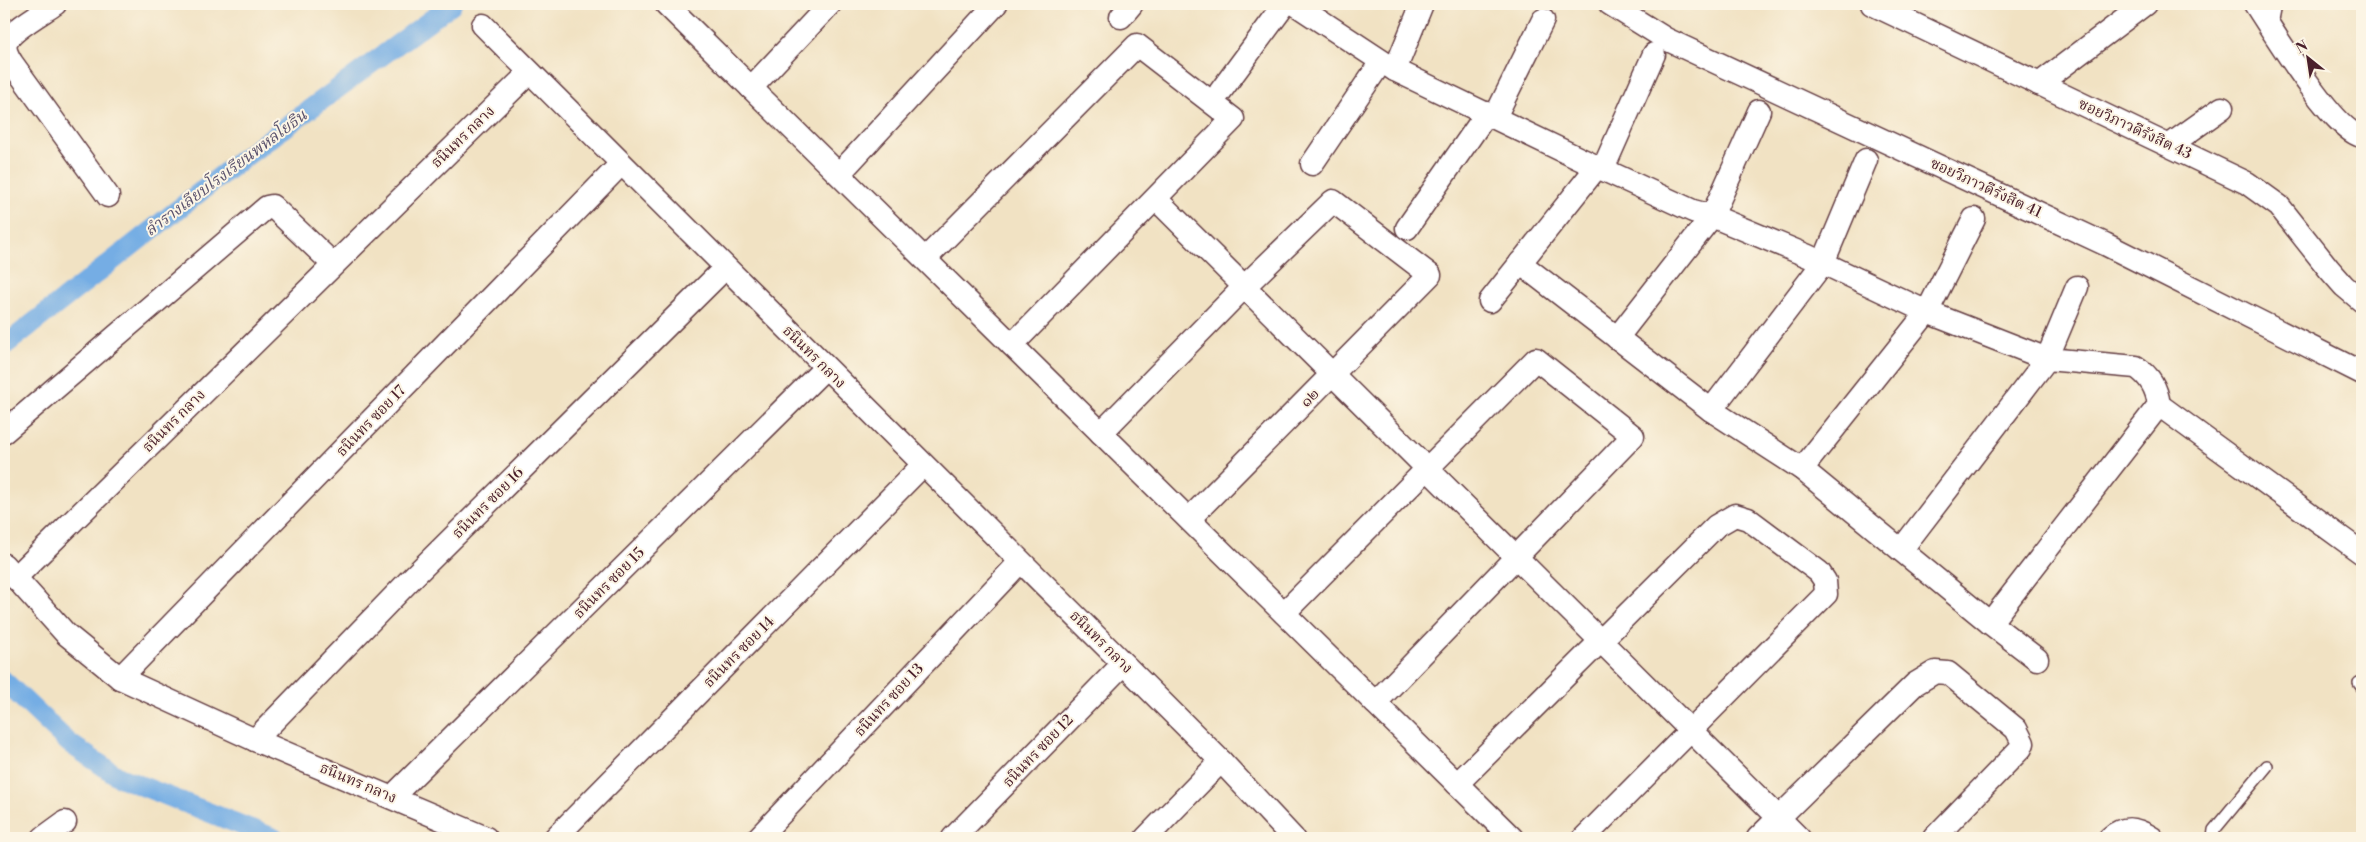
<svg xmlns="http://www.w3.org/2000/svg" width="2366" height="842" viewBox="0 0 2366 842" font-family="'Libre Bodoni','Noto Serif Thai',serif">
	<rect width="100%" height="100%" fill="#fcf5e5"/>
	<filter id="ink" filterUnits="userSpaceOnUse"><feTurbulence type="fractalNoise" baseFrequency=".02" numOctaves="2"/><feDisplacementMap in="SourceGraphic" scale="10" xChannelSelector="R" yChannelSelector="G"/><feConvolveMatrix kernelMatrix="1 2 1 2 8 2 1 2 1" color-interpolation-filters="sRGB"/></filter>
	<filter id="wash" filterUnits="userSpaceOnUse"><feTurbulence type="fractalNoise" baseFrequency=".0096" numOctaves="4" result="noise"/><feDisplacementMap in="SourceGraphic" scale="20" xChannelSelector="R" yChannelSelector="G"/><feGaussianBlur stdDeviation="1.12" result="paint"/><feColorMatrix in="noise" values="0 0 0 0 0 0 0 0 0 0 0 0 0 0 0 0 0 1.4 0 .05"/><feComposite in="paint" operator="in"/></filter>
	<g filter="url(#wash)">
		<rect width="100%" height="100%" fill="#f1e2c3"/>
		<g fill="none" stroke-linecap="round" stroke-linejoin="round">
			<g stroke="#75ade4" stroke-width="20">
				<polyline points="4,346 237,163 452,4"/>
				<polyline points="4,681 69,743 119,777 274,838"/>
			</g>
		</g>
	</g>
	<g filter="url(#ink)">
		<g fill="none" stroke-linecap="round" stroke-linejoin="round">
			<defs>
				<g id="lane">
					<polyline points="2271,25 2275,4"/>
					<polyline points="2359,683 2362,687"/>
					<polyline points="2213,838 2214,830 2267,766"/>
				</g>
				<g id="street">
					<path d="M55 4C44 12 13 29 7 41 3 48 8 57 12 63L108 196"/>
					<polyline points="666,4 1512,838"/>
					<path d="M1295 4 1395 70 1578 158 1693 211 1712 216 1808 256 1927 312 2047 359 2136 367C2150 376 2157 388 2159 405L1990 623"/>
					<polyline points="1610,4 1666,39 2105,244 2362,373"/>
					<polyline points="1872,4 2247,183 2279,206 2329,269 2344,286 2362,301"/>
					<path d="M2255 4C2272 30 2335 133 2362 136"/>
					<polyline points="1121,17 1132,4"/>
					<polyline points="483,25 1221,761 1293,838"/>
					<polyline points="1395,70 1422,4"/>
					<polyline points="2039,84 2145,4"/>
					<polyline points="751,88 830,4"/>
					<polyline points="1220,92 1285,4"/>
					<polyline points="1495,117 1543,20"/>
					<polyline points="2170,145 2222,108"/>
					<polyline points="1312,164 1381,62"/>
					<polyline points="1603,169 1654,54"/>
					<polyline points="839,174 996,4"/>
					<polyline points="1156,199 1799,838"/>
					<polyline points="1407,228 1487,113"/>
					<polyline points="925,259 1137,45 1233,119 1012,345"/>
					<polyline points="1520,263 1711,410 1802,469 1990,623 2037,659"/>
					<polyline points="1490,301 1597,167"/>
					<polyline points="1617,338 1712,216 1759,111"/>
					<polyline points="2159,405 2362,553"/>
					<polyline points="1711,410 1823,263 1866,160"/>
					<polyline points="4,432 267,207 272,206 333,264"/>
					<polyline points="1101,433 1244,287 1333,201 1430,275 1189,519"/>
					<polyline points="1802,469 1927,312 1974,219"/>
					<polyline points="1901,550 2047,359 2077,287"/>
					<polyline points="4,565 66,634 120,678 255,740 486,838"/>
					<polyline points="15,578 529,73"/>
					<polyline points="1284,613 1536,359 1633,436 1375,703"/>
					<polyline points="120,678 621,164"/>
					<polyline points="255,740 410,580 725,268"/>
					<polyline points="1457,784 1716,526 1735,515 1748,519 1819,572 1825,581 1826,594 1584,838"/>
					<polyline points="392,797 825,368"/>
					<polyline points="43,838 65,822"/>
					<polyline points="555,838 923,465"/>
					<polyline points="758,838 1020,562"/>
					<polyline points="953,838 1123,664"/>
					<polyline points="1146,838 1221,761"/>
					<polyline points="1758,838 1915,684 1935,672 1948,673 2016,729 2023,743 2021,748 1934,838"/>
					<path d="M2110 838C2124 825 2137 828 2152 838"/>
				</g>
			</defs>
			<use href="#lane" stroke="#633c42" stroke-width="14"/>
			<use href="#street" stroke="#633c42" stroke-width="25"/>
			<use href="#lane" stroke="#fff" stroke-width="11"/>
			<use href="#street" stroke="#fff" stroke-width="22"/>
		</g>
	</g>
	<g text-anchor="middle" dominant-baseline="central" stroke-width="4" stroke-linejoin="round" paint-order="stroke">
		<g font-size="15" fill="#4a1f2b" stroke="#fcf5e5">
			<text transform="translate(2135 129) rotate(25)">ซอยวิภาวดีรังสิต 43</text>
			<text transform="translate(463 137) rotate(-44)">ธนินทร กลาง</text>
			<text transform="translate(1986 188) rotate(25)">ซอยวิภาวดีรังสิต 41</text>
			<text transform="translate(814 357) rotate(45)">ธนินทร กลาง</text>
			<text transform="translate(1310 398) rotate(-45)">๑๒</text>
			<text transform="translate(174 421) rotate(-45)">ธนินทร กลาง</text>
			<text transform="translate(371 421) rotate(-46)">ธนินทร ซอย 17</text>
			<text transform="translate(488 503) rotate(-45)">ธนินทร ซอย 16</text>
			<text transform="translate(609 583) rotate(-45)">ธนินทร ซอย 15</text>
			<text transform="translate(1101 642) rotate(45)">ธนินทร กลาง</text>
			<text transform="translate(739 652) rotate(-45)">ธนินทร ซอย 14</text>
			<text transform="translate(889 700) rotate(-47)">ธนินทร ซอย 13</text>
			<text transform="translate(1038 751) rotate(-46)">ธนินทร ซอย 12</text>
			<text transform="translate(358 783) rotate(23)">ธนินทร กลาง</text>
		</g>
		<g font-size="16" font-style="italic" fill="#59516c" stroke="#fcf5e5">
			<text transform="translate(226 173) rotate(-37)">ลำรางเลียบโรงเรียนพหลโยธิน</text>
		</g>
	</g>
	<rect width="2366" height="842" fill="none" stroke="#fcf5e5" stroke-width="20"/>
	<g transform="translate(2308 58) rotate(330)" stroke="#fcf5e5" stroke-width="4" paint-order="stroke">
	<path d="M0-4L9 19L0 12L-9 19Z" fill="#4a1f2b"/>
	<text y="-8" font-size="14" font-weight="bold" text-anchor="middle" fill="#4a1f2b">N</text>
	</g>
</svg>
